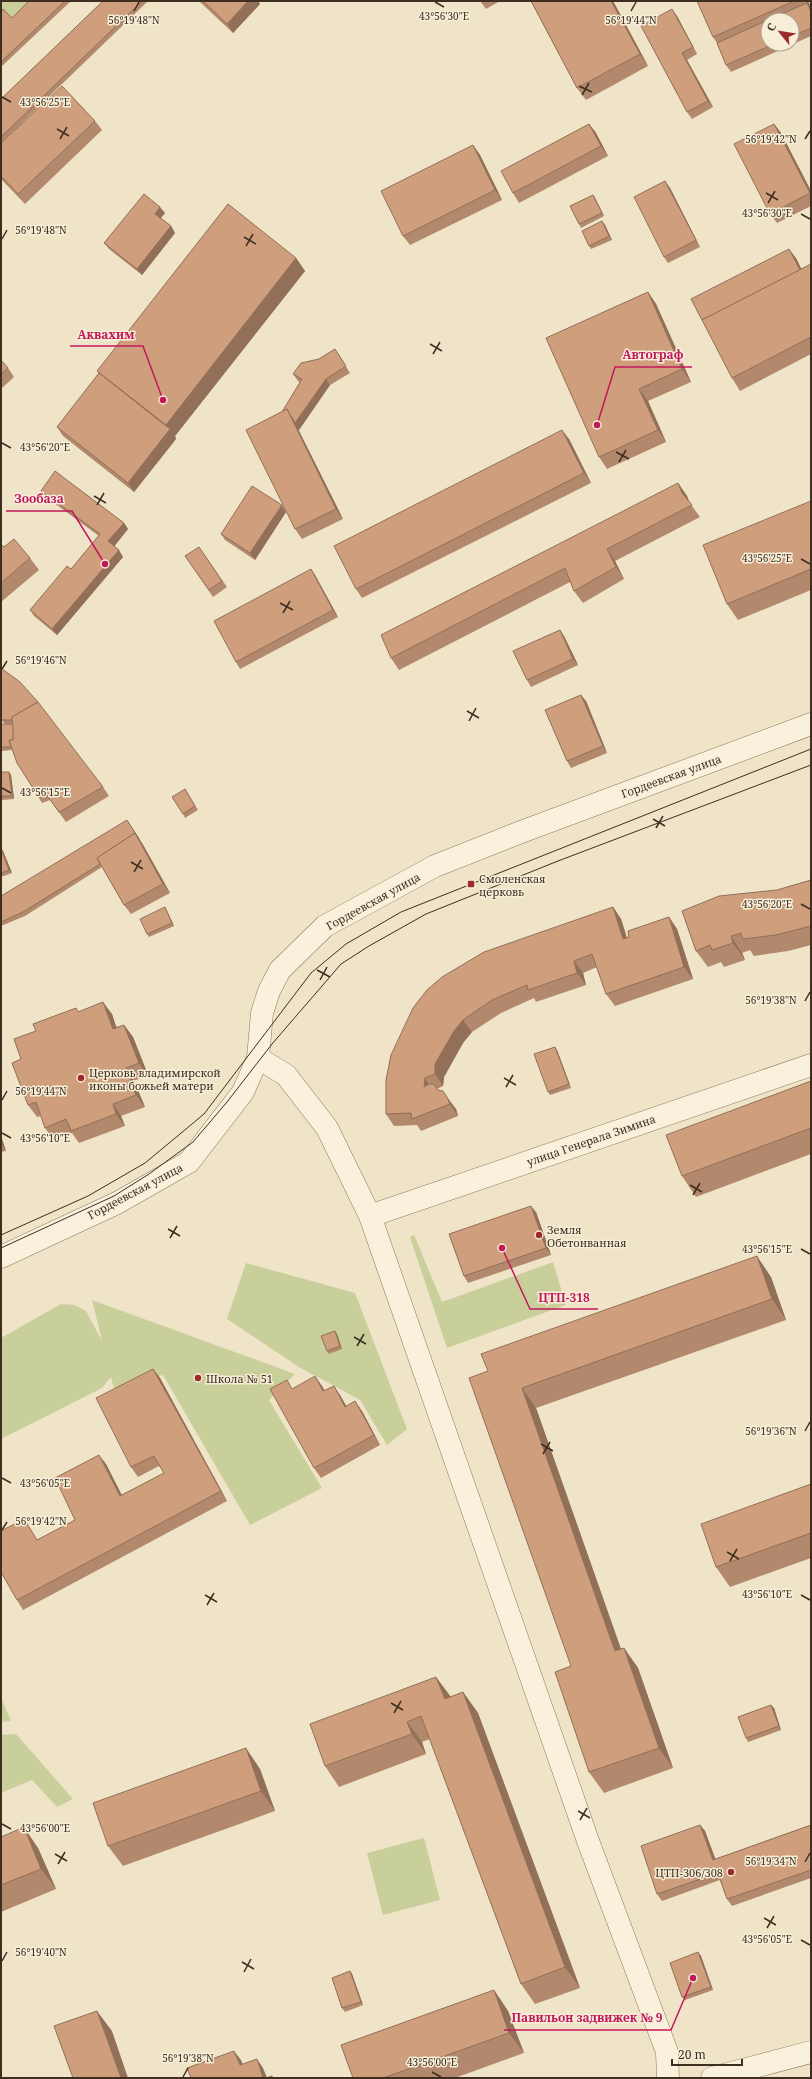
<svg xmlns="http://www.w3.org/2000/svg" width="812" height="2079" viewBox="0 0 812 2079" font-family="'Noto Serif',serif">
	<rect width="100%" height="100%" fill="#f0e4c8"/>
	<g fill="#c9cf9b">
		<polygon points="1,1 35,1 14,22 1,20"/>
		<polygon points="414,1235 442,1302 553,1262 566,1305 447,1348 410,1237"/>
		<polygon points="246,1263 355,1293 407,1429 387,1445 360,1400 299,1367 227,1319"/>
		<polygon points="92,1300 295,1374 269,1400 322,1488 250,1525 163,1375 114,1389 111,1377 102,1388 1,1439 1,1338 61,1304 74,1305 86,1311 102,1341"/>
		<polygon points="1,1698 11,1721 1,1722"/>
		<polygon points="16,1734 73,1799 57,1807 32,1780 1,1793 1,1735"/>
		<polygon points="424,1838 440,1900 383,1915 367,1853"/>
	</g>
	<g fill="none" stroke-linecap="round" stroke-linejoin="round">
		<defs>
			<g id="minor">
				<polyline points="258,1058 286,1075 327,1128 370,1216 588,1841 667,2052 668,2078"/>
				<polyline points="370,1216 811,1065"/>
				<polyline points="1,1257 117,1203 189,1162 243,1092 258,1058 262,1013 269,991 280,970 325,926 435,866 521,832 811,724"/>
				<polyline points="712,2078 811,2052"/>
			</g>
		</defs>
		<use href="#minor" stroke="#8d765c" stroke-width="23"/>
		<use href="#minor" stroke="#faf1dc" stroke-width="22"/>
		<g stroke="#3d2e20" stroke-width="1">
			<polyline points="1,1235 88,1196 145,1163 204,1114 311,973 346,944 401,912 811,749"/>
			<polyline points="1,1248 114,1196 149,1174 193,1142 227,1102 272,1044 341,964 369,946 426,914 558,861 811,765"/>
		</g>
	</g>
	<g fill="#b2896c" fill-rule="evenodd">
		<polygon points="29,1 71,1 1,67 1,25 2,25 1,24 1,13 12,18"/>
		<polygon points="103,1 148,1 1,143 1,99"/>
		<polygon points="199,1 258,1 260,4 233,33"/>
		<polygon points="480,1 500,1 486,9"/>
		<polygon points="531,1 613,1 648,66 586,100 577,88"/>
		<path d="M697 1H808L811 7V36L731 72 726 65 717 43 713 37ZM792 20V44H768Z"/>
		<polygon points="677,16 697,54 687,60 713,107 692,119 687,112"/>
		<polygon points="95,121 102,130 25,204 1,179 1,143"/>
		<polygon points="589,124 596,133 608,156 519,203 513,193"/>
		<polygon points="774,124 781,133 811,191 811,206 777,223 770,214"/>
		<polygon points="473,145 480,155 502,200 410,245 403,236"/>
		<polygon points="665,181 670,188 700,247 668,263 664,257"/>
		<polygon points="593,195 595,198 604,216 581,228 579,224"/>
		<polygon points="165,213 161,218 171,226 175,233 142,275 109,249 104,243"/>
		<polygon points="605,225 612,240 591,249 589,246"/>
		<polygon points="296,258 305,271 175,436 176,439 134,492 63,436 57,427 99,373 97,371"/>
		<polygon points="796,258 801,269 811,264 811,354 740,391 732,378"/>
		<polygon points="648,292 656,304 691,382 648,401 666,442 607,469 599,457"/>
		<polygon points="335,349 350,373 330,385 299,430 298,429 343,519 302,539 295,529 282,412 300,382 298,381 293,374"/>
		<polygon points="1,360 8,368 14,377 1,389"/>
		<polygon points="569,439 591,483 362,598 356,589"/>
		<polygon points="678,483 687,496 689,502 700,517 615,561 624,579 583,603 574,591 570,582 399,670 391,658"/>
		<polygon points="41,491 124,523 128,529 114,546 123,557 57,635 34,616 30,610 71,569 99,536 46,497"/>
		<polygon points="811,501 811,590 738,620 727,604"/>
		<polygon points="286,512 255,560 225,540 221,534"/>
		<polygon points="1,544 4,547 30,558 39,570 1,602"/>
		<polygon points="199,547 227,587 213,597 185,556"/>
		<polygon points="311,569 315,575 338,617 240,669 236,662"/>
		<polygon points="564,636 578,665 531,687 527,680"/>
		<polygon points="1,668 103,787 109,796 66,822 50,800 42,803 36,793 12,750 1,751 1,724 5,724 1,720"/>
		<polygon points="586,701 607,753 571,768 567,761"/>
		<polygon points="1,772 9,772 11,775 14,799 1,800"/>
		<polygon points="185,789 198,810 185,818 183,814"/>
		<polygon points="142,843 170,893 131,914 124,905 102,867 25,916 1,926 1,896"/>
		<polygon points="1,848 3,851 12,873 1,877"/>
		<polygon points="811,880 811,945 788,951 754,956 750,950 742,953 745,960 724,967 721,962 708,967 696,951 777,890"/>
		<polygon points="165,907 167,911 174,926 149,937 147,934"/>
		<polygon points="613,907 621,919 627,938 669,917 677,929 693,979 615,1006 606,994 597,967 583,973 586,985 536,1002 534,998 501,1013 472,1032 463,1043 444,1077 443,1086 437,1089 456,1109 458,1116 421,1131 417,1125 394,1126 386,1114 391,1055"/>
		<polygon points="79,1012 112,1014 116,1027 124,1025 133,1037 148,1075 134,1081 145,1107 121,1116 125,1126 79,1143 72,1133 54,1140 45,1128 41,1116 37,1117 28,1105 21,1059 36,1031"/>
		<polygon points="557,1050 571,1088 550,1095 548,1092"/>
		<polygon points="811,1081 811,1154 696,1197 682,1176"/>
		<polygon points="1,1136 6,1151 1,1152"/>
		<polygon points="536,1212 551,1255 468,1283 464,1276"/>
		<polygon points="771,1277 786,1320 536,1408 621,1649 624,1648 638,1668 673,1768 604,1793 589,1772 571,1666 488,1371"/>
		<polygon points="337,1334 342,1349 329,1354 327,1351"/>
		<polygon points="153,1369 160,1378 227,1501 23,1610 17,1600 30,1528 37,1540 75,1520 106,1464 121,1495 164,1473 159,1466 138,1477 131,1467"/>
		<polygon points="322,1386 324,1390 340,1395 346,1406 362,1411 380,1445 321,1478 314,1468 293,1388"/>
		<polygon points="811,1484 811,1558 730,1587 716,1567"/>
		<polygon points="436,1677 450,1697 463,1692 478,1713 580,1988 535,2004 521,1984 430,1739 422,1742 426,1754 339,1787 325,1766"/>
		<polygon points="774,1708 781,1730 748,1742 746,1738"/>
		<polygon points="260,1769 275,1811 123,1866 108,1846"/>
		<polygon points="700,1825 705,1831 715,1859 811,1825 811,1878 732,1906 727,1899 720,1880 662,1901 657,1894"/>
		<polygon points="1,1837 38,1848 56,1889 1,1912"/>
		<polygon points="698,1952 701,1956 713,1990 685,2000 682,1997"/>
		<polygon points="350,1971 352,1974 363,2005 345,2012 342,2008"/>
		<polygon points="494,1990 508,2011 524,2053 455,2078 353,2078"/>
	</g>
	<g fill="#916f58">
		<polygon points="248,1 258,1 260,4 233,33 227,24"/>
		<polygon points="611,1 613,1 648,66 640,54"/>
		<polygon points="806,1 808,1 811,7 811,12"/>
		<polygon points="672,9 677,16 697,54 693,47"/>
		<polygon points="682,53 687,60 713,107 708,101"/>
		<polygon points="589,124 596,133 608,156 601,146"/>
		<polygon points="774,124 781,133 811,191 811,194"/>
		<polygon points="473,145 480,155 502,200 495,190"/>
		<polygon points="665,181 670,188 700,247 696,240"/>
		<polygon points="593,195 595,198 604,216 602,213"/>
		<polygon points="160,207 165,213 159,220 155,214"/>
		<polygon points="602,221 605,225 612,240 609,236"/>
		<polygon points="171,226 175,233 142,275 137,269"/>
		<polygon points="789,249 796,258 808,282 801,272"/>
		<polygon points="296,258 305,271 175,436 176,439 134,492 128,483 169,430 166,425"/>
		<polygon points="648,292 656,304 691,382 682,369"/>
		<polygon points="326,379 330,385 299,430 298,429 343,519 336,509 287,409"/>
		<polygon points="639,389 648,401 666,442 658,430"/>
		<polygon points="562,430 569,439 591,483 584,473"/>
		<polygon points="678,483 687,496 691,506 682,493"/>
		<polygon points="282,505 286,512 255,560 250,553"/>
		<polygon points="124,523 128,529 113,548 108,541"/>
		<polygon points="607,549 615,561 624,579 616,567"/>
		<polygon points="119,550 123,557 57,635 52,629"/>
		<polygon points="311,569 315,575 338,617 333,610"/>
		<polygon points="560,630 564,636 578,665 573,659"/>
		<polygon points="581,695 586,701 607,753 603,746"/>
		<polygon points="9,772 11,775 14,799 12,796"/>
		<polygon points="127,820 142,843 170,893 163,884"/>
		<polygon points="1,848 3,851 12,873 9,870"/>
		<polygon points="165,907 167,911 174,926 172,923"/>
		<polygon points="613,907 621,919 631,951 623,939"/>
		<polygon points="669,917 677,929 693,979 684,967"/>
		<polygon points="731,936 742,953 745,960 733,943"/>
		<polygon points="574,961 583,973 586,985 577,973"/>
		<polygon points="103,1002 112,1014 121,1041 113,1029"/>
		<polygon points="463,1020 472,1032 463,1043 444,1077 443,1086 435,1074 435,1064 454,1031"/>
		<polygon points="124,1025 133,1037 148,1075 139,1063"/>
		<polygon points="555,1047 557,1050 571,1088 569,1084"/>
		<polygon points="126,1068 134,1081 145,1107 136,1095"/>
		<polygon points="425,1078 433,1091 424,1087"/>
		<polygon points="447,1097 456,1109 458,1116 450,1104"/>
		<polygon points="113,1104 121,1116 125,1126 116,1114"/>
		<polygon points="1,1136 6,1151 1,1143"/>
		<polygon points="531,1206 536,1212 551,1255 546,1248"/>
		<polygon points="757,1256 771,1277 786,1320 772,1299"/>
		<polygon points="335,1331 337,1334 342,1349 340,1346"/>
		<polygon points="153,1369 160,1378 227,1501 221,1491"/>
		<polygon points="315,1376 322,1386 330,1400 323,1391"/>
		<polygon points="334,1386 340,1395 352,1416 345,1407"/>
		<polygon points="522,1388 536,1408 629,1672 615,1651"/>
		<polygon points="355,1401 362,1411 380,1445 374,1435"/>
		<polygon points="99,1455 106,1464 127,1505 120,1496"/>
		<polygon points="624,1648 638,1668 673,1768 659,1748"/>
		<polygon points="436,1677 451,1697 445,1699"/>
		<polygon points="463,1692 478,1713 580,1988 565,1967"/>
		<polygon points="771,1705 774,1708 781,1730 779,1726"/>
		<polygon points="407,1722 422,1742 426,1754 412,1734"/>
		<polygon points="246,1748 260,1769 275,1811 261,1791"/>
		<polygon points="700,1825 705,1831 718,1866 713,1860"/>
		<polygon points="24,1827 38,1848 56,1889 41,1869"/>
		<polygon points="698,1952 701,1956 713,1990 711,1987"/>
		<polygon points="350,1971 352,1974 363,2005 361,2002"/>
		<polygon points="494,1990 508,2011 524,2053 509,2033"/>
		<polygon points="97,2011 112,2031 128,2078 121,2078"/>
		<polygon points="234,2051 241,2060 247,2075 240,2065"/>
		<polygon points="257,2059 263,2068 267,2078 263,2078"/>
	</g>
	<g fill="#cf9f7d" stroke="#916f58">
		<polygon points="29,1 65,1 1,62 1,25 2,24 1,23 1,13 3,9 12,18"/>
		<polygon points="103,1 142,1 1,137 1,99"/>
		<polygon points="203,1 248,1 227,24"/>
		<polygon points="531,1 611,1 640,54 577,88"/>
		<polygon points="697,1 794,1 713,37"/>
		<polygon points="807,3 811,12 811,28 792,36 792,20 768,20"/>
		<polygon points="672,9 693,47 682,53 708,101 687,112 641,26"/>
		<polygon points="768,20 768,44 774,44 726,65 717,43"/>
		<polygon points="62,86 95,121 18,194 1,176 1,143"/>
		<polygon points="589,124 601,146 513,193 501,171"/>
		<polygon points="774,124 810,193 770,214 734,144"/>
		<polygon points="473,145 495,190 403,236 381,191"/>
		<polygon points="665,181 696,240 664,257 634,197"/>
		<polygon points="144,194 160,207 155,214 171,226 137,269 104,243"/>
		<polygon points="593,195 602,213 579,224 570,206"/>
		<polygon points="228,204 296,258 166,425 97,371"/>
		<polygon points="602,221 609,236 589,246 582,231"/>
		<polygon points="789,249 800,270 702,320 691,299"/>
		<polygon points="811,264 811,337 732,378 702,320"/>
		<polygon points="648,292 682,369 639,389 658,430 599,457 546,338"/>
		<polygon points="335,349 346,366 326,379 295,423 287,409 282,412 302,379 293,374 301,363 319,359"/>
		<polygon points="1,360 8,368 1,374"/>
		<polygon points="99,373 170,429 128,483 57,427"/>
		<polygon points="287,409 336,509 295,529 246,430"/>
		<polygon points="562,430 584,473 356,589 334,546"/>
		<polygon points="55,471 124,523 108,541 119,550 52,629 30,610 67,566 71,569 100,534 41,491"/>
		<polygon points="678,483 682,493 692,505 607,549 616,567 574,591 565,568 391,658 381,635"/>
		<polygon points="252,486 282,505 250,553 221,534"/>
		<polygon points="811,501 811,569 727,604 703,545"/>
		<polygon points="14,539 30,558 1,583 1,544 4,547"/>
		<polygon points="199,547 222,581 209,590 185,556"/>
		<polygon points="311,569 333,610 236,662 214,621"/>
		<polygon points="560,630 573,659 527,680 513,651"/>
		<polygon points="1,668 20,682 38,702 12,717 13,720 3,720 1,718"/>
		<polygon points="581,695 603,746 567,761 545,710"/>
		<polygon points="38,702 103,787 59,812 43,790 36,793 17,763 9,740 13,740 12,717"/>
		<polygon points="1,724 13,724 13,740 9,740 11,747 1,747"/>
		<polygon points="1,772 9,772 12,796 1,796"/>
		<polygon points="185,789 195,806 183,814 172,797"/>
		<polygon points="127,820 139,839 135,833 97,858 100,864 23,912 1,922 1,896"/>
		<polygon points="135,833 163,884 124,905 97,858"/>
		<polygon points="1,849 9,870 1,873"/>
		<polygon points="811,880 811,926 776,935 743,939 741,933 731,936 733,943 712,950 710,945 696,951 682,911 719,896 777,890"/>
		<polygon points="165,907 172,923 147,934 140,919"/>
		<polygon points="613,907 623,939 629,937 628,931 669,917 684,967 606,994 592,954 574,961 577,973 528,990 527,985 492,1000 463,1020 454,1031 435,1064 435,1074 425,1078 424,1087 429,1084 434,1084 438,1090 443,1091 447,1097 450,1104 412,1119 411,1113 386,1114 386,1080 391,1055 413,1008 427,990 442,977 484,952"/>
		<polygon points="103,1002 113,1029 124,1025 139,1063 126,1068 136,1095 113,1104 116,1114 71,1131 66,1119 45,1128 36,1102 28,1105 12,1063 21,1059 14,1039 36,1031 33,1024 76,1008 78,1012"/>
		<polygon points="555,1047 569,1084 548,1092 534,1054"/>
		<polygon points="811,1081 811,1128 682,1176 666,1135"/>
		<polygon points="531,1206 546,1248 464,1276 449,1234"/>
		<polygon points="757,1256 772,1299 522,1388 615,1651 624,1648 659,1748 589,1772 555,1672 571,1666 469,1378 488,1371 481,1354"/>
		<polygon points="335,1331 340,1346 327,1351 321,1336"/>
		<polygon points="153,1369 221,1491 17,1600 1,1572 1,1531 24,1519 37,1540 75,1520 55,1478 99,1455 120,1496 164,1473 154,1456 131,1467 96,1398"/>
		<polygon points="315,1376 323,1391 334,1386 345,1407 355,1401 374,1435 314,1468 270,1389 287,1380 292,1389"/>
		<polygon points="811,1484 811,1533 716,1567 701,1524"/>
		<polygon points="436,1677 445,1699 463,1692 565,1967 521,1984 421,1716 407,1722 412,1734 325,1766 310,1724"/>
		<polygon points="771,1705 779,1726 746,1738 738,1717"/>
		<polygon points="246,1748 261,1791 108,1846 93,1803"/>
		<polygon points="700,1825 713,1860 811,1825 811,1870 727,1899 718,1873 657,1894 641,1846"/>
		<polygon points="24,1827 41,1869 1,1885 1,1837"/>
		<polygon points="698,1952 711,1987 682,1997 670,1963"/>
		<polygon points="350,1971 361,2002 342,2008 332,1978"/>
		<polygon points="494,1990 509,2033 383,2078 353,2078 341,2045"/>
		<polygon points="97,2011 121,2078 73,2078 54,2026"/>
		<polygon points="234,2051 240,2065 257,2059 263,2078 191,2078 187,2068"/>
		<polygon points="272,2076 273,2078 266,2078"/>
	</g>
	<path fill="none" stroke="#3d2e20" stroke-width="1.5" d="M435 2 444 7M134 11 139 2M631 11 636 2M579 86 592 92M582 95 589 83M2 97 11 102M57 129 69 136M60 139 67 127M805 139 810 131M766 193 778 200M768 203 775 191M801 214 810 219M244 237 256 244M2 239 7 230M246 246 253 234M430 344 442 351M433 354 440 342M2 443 11 448M616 452 629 459M619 462 626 450M94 496 106 503M97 505 104 493M801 559 810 564M280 603 293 610M283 613 290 601M2 669 7 661M467 711 479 718M469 721 476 708M2 788 11 793M653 819 665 826M656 828 663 816M131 862 143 869M134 872 141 860M801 904 810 909M317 970 330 977M320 980 327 967M805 1001 810 992M504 1078 516 1085M506 1087 513 1075M2 1100 7 1091M2 1133 11 1138M690 1185 702 1192M693 1195 700 1183M168 1229 180 1236M170 1238 177 1226M801 1249 810 1254M354 1337 366 1344M357 1346 364 1334M805 1431 810 1422M541 1444 553 1451M543 1454 550 1442M2 1478 11 1483M2 1530 7 1522M727 1552 739 1559M730 1561 737 1549M205 1595 217 1602M801 1595 810 1600M207 1605 214 1593M391 1703 403 1710M394 1713 401 1701M578 1811 590 1818M580 1820 587 1808M2 1824 11 1829M55 1854 67 1861M805 1862 810 1853M58 1864 65 1852M764 1918 776 1925M767 1928 774 1916M801 1940 810 1945M2 1961 7 1952M242 1962 254 1969M244 1972 251 1959M432 2072 441 2077M183 2077 188 2068"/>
	<g fill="#9e2a2b" stroke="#f7eed8" stroke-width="1.5">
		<rect x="467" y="880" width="8" height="8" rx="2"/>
		<circle cx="81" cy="1078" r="4"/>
		<circle cx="539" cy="1235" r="4"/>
		<circle cx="198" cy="1378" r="4"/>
		<circle cx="731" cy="1872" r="4"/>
	</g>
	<g text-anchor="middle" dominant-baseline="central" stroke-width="3" stroke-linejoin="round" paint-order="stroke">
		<g font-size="11" fill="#3d2e20" stroke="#f7eed8">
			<text transform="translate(671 776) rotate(-20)">Гордеевская улица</text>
			<text transform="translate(373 901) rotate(-29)">Гордеевская улица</text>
			<text transform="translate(591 1140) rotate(-19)">улица Генерала Зимина</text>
			<text transform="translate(135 1191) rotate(-28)">Гордеевская улица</text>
		</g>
		<g font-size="11" fill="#3d2e20" stroke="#f7eed8" text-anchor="start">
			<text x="479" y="878">Смоленская<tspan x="479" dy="13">церковь</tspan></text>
			<text x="89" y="1072">Церковь владимирской<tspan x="89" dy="13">иконы божьей матери</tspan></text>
			<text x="547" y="1229">Земля<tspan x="547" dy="13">Обетонванная</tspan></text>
			<text x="206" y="1378">Школа № 51</text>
			<text x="723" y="1872" text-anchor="end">ЦТП-306/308</text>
		</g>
	</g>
	<g font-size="10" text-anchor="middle" fill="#3d2e20" stroke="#f7eed8" stroke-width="3" stroke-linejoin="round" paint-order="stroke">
		<text x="444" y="20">43°56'30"E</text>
		<text x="134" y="24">56°19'48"N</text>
		<text x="631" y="24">56°19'44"N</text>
		<text x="45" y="106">43°56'25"E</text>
		<text x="771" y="143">56°19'42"N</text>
		<text x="767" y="217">43°56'30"E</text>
		<text x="41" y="234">56°19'48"N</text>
		<text x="45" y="451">43°56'20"E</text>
		<text x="767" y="562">43°56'25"E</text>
		<text x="41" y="664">56°19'46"N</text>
		<text x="45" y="796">43°56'15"E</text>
		<text x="767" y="908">43°56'20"E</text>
		<text x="771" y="1004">56°19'38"N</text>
		<text x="41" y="1095">56°19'44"N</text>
		<text x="45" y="1142">43°56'10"E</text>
		<text x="767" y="1253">43°56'15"E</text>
		<text x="771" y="1435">56°19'36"N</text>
		<text x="45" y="1487">43°56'05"E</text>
		<text x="41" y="1525">56°19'42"N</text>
		<text x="767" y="1598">43°56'10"E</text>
		<text x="45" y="1832">43°56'00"E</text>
		<text x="771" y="1865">56°19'34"N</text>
		<text x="767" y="1943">43°56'05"E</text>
		<text x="41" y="1956">56°19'40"N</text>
		<text x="188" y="2062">56°19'38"N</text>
		<text x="432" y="2066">43°56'00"E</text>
	</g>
	<path fill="none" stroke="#c2185b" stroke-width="1.5" d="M163 400L143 346H70M597 425L615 367H692M105 564L72 511H6M502 1248L530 1309H598M693 1978L671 2030H504"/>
	<g fill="#c2185b" stroke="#f7eed8" stroke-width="1.5">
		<circle cx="163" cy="400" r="4"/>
		<circle cx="597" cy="425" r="4"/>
		<circle cx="105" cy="564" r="4"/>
		<circle cx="502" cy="1248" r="4"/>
		<circle cx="693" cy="1978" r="4"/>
	</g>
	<g font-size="12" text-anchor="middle" font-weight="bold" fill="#c2185b" stroke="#f7eed8" stroke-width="3" stroke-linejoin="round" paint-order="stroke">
		<text x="106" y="339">Аквахим</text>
		<text x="653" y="359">Автограф</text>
		<text x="39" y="503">Зообаза</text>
		<text x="564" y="1302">ЦТП-318</text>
		<text x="587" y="2022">Павильон задвижек № 9</text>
	</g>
	<rect width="812" height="2079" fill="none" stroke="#3d2e20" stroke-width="4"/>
	<g transform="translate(780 32) rotate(300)"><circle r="19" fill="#f7eed8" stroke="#ada18e"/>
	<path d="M0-3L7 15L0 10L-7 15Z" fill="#9e2a2b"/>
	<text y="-6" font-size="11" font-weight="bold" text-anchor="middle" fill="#3d2e20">С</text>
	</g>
	<path d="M672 2059v6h70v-6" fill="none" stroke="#3d2e20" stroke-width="2"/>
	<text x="678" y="2059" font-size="12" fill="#3d2e20" stroke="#f7eed8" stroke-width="3" paint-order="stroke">20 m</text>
</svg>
